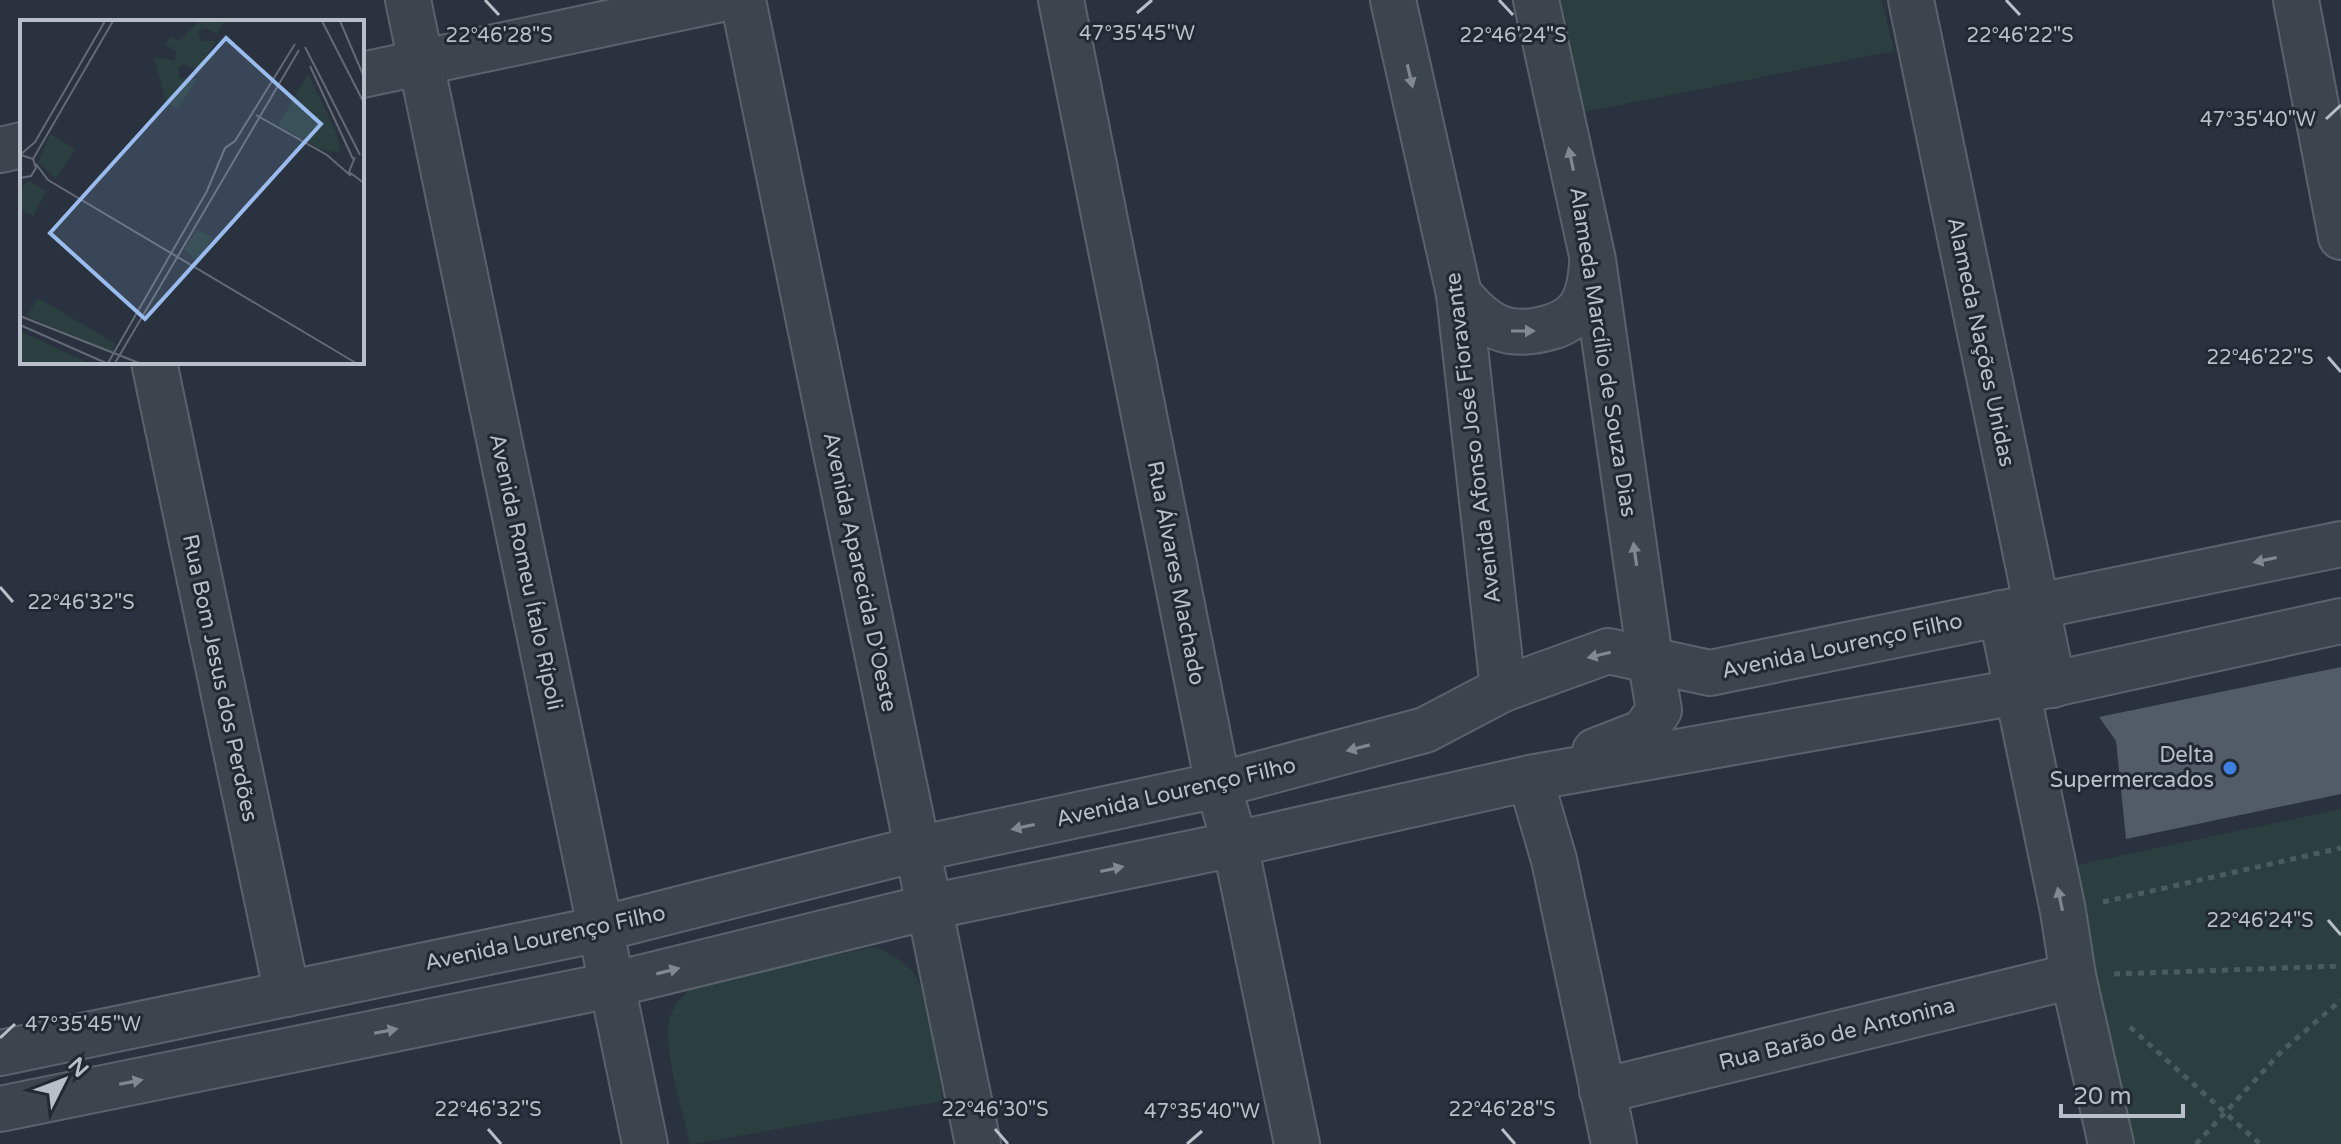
<svg xmlns="http://www.w3.org/2000/svg" width="2341" height="1144" viewBox="0 0 2341 1144" font-family="'Varela Round',sans-serif">
	<rect width="100%" height="100%" fill="#29323e"/>
	<g fill="#2b3f40">
		<polygon points="1561,0 1882,0 1894,51 1584,112"/>
		<polygon points="2341,809 2341,1144 2132,1144 2072,866"/>
		<path d="M875 947C889 953 902 959 912 971 931 995 937 1069 943 1101L690 1144C684 1114 659 1039 671 1014 676 1002 686 993 695 984Z"/>
	</g>
	<polygon fill="#525b68" points="2341,667 2341,794 2126,839 2116,741 2099,717"/>
	<g fill="none" stroke-linecap="round" stroke-linejoin="round">
		<defs>
			<g id="minor">
				<polyline points="743,0 978,1144"/>
				<polyline points="1061,0 1218,785 1235,844 1297,1144"/>
				<polyline points="1393,0 1459,294 1503,689"/>
				<polyline points="1536,0 1593,260 1650,658"/>
				<polyline points="1911,0 2053,685"/>
				<polyline points="2296,0 2341,237"/>
				<polyline points="362,75 717,0"/>
				<polyline points="0,150 22,145"/>
				<path d="M1459 294C1486 327 1508 340 1551 327 1565 323 1578 314 1584 301 1590 289 1591 277 1592 264"/>
				<polyline points="154,362 287,994"/>
				<polyline points="1530,778 1554,860 1614,1144"/>
				<polyline points="1602,1091 2073,976"/>
			</g>
			<g id="tertiary">
				<polyline points="408,0 645,1144"/>
				<polyline points="2001,613 2063,911 2073,976 2111,1144"/>
				<polyline points="1595,751 1644,732 1659,710 1650,658"/>
				<polyline points="0,1053 600,929 917,849 1218,785 1425,730 1503,689 1608,651 1710,673 2341,544"/>
				<polyline points="0,1109 611,985 929,907 1235,844 1530,778 2017,692 2341,621"/>
			</g>
		</defs>
		<use href="#minor" stroke="#5a626c" stroke-width="48"/>
		<use href="#tertiary" stroke="#5a626c" stroke-width="48"/>
		<g stroke="#4b5c5e" stroke-width="5" stroke-dasharray="6 6" stroke-linecap="butt">
			<polyline points="2103,902 2341,848"/>
			<polyline points="2114,974 2341,966"/>
			<polyline points="2130,1027 2260,1144"/>
			<polyline points="2196,1144 2282,1051 2341,1000"/>
		</g>
		<use href="#minor" stroke="#3c444e" stroke-width="44"/>
		<use href="#tertiary" stroke="#3c444e" stroke-width="44"/>
	</g>
	<defs><path id="oneway-solid" d="M-6-.8H1V-3.2L6.5 0L1 3.2V.8H-6Z" transform="scale(2)"/></defs>
	<g fill="#818892">
		<use href="#oneway-solid" transform="translate(1410 76) rotate(77)"/>
		<use href="#oneway-solid" transform="translate(1571 159) rotate(-102)"/>
		<use href="#oneway-solid" transform="translate(1523 331)"/>
		<use href="#oneway-solid" transform="translate(1635 554) rotate(-98)"/>
		<use href="#oneway-solid" transform="translate(2265 560) rotate(168)"/>
		<use href="#oneway-solid" transform="translate(1599 655) rotate(167)"/>
		<use href="#oneway-solid" transform="translate(1358 748) rotate(165)"/>
		<use href="#oneway-solid" transform="translate(1023 827) rotate(168)"/>
		<use href="#oneway-solid" transform="translate(1112 869) rotate(-12)"/>
		<use href="#oneway-solid" transform="translate(2060 899) rotate(-102)"/>
		<use href="#oneway-solid" transform="translate(668 971) rotate(-14)"/>
		<use href="#oneway-solid" transform="translate(386 1031) rotate(-11)"/>
		<use href="#oneway-solid" transform="translate(131 1082) rotate(-11)"/>
	</g>
	<path fill="none" stroke="#b9bfc9" stroke-width="3" d="M485 0 499 15M1499 0 1513 15M2006 0 2020 15M1137 13 1152 0M2326 119 2341 105M2328 357 2341 372M0 587 13 602M2328 920 2341 935M0 1038 15 1024M488 1129 501 1144M995 1129 1008 1144M1502 1129 1515 1144M1187 1144 1202 1131"/>
	<circle fill="#3f7fe0" stroke="#212933" stroke-width="3" cx="2230" cy="768" r="8"/>
	<g text-anchor="middle" dominant-baseline="central" stroke-width="6" stroke-linejoin="round" paint-order="stroke">
		<g font-size="22" fill="#b9bfc9" stroke="#212933">
			<text transform="translate(1981 342) rotate(78)">Alameda Nações Unidas</text>
			<text transform="translate(1603 352) rotate(81)">Alameda Marcílio de Souza Dias</text>
			<text transform="translate(1473 438) rotate(-97)">Avenida Afonso José Fioravante</text>
			<text transform="translate(526 572) rotate(78)">Avenida Romeu Ítalo Rípoli</text>
			<text transform="translate(860 572) rotate(78)">Avenida Aparecida D'Oeste</text>
			<text transform="translate(1176 573) rotate(79)">Rua Álvares Machado</text>
			<text transform="translate(1842 646) rotate(-12)">Avenida Lourenço Filho</text>
			<text transform="translate(220 678) rotate(78)">Rua Bom Jesus dos Perdões</text>
			<text transform="translate(1176 792) rotate(-13)">Avenida Lourenço Filho</text>
			<text transform="translate(545 938) rotate(-12)">Avenida Lourenço Filho</text>
			<text transform="translate(1837 1034) rotate(-14)">Rua Barão de Antonina</text>
		</g>
		<g font-size="22" fill="#b9bfc9" stroke="#212933" text-anchor="end">
			<text x="2214" y="755">Delta<tspan x="2214" dy="25">Supermercados</tspan></text>
		</g>
	</g>
	<g transform="translate(20 20)">
		<rect width="344" height="344" fill="#29323e"/>
		<path d="M179 1H205L197 14 186 8 178 11 181 21H196L176 51 164 44 158 48 160 58 177 59 158 89 146 82 134 37 155 41 156 31 145 25 150 17 160 21ZM288 54 318 116 320 133 300 129 258 105ZM30 114 55 129 36 159 18 143ZM9 161 26 171 13 196 0 189V167ZM177 210 193 217 177 242 164 229ZM18 278 95 323 92 333 7 296ZM0 311 69 343H0Z" fill="#2b3f40"/>
		<path fill="none" stroke="#636a76" stroke-width="2" d="M302 1 344 83M320 1 344 57M285 27 340 135M290 46 333 139M236 95 307 135 331 156M0 135 15 122 85 1M335 137 329 152 344 163M13 139 93 1M16 144 28 160 336 343M0 158 11 156 16 148 13 139 1 135M0 296 119 343M0 305 86 343M88 343 187 171 205 128 215 121 275 24M95 343 279 30"/>
		<path fill="#9abbed" fill-opacity="0.15" stroke="#9abbed" stroke-width="4" d="M206 18 301 104 125 299 30 213Z"/>
		<rect width="344" height="344" fill="none" stroke="#b9bfc9" stroke-width="4"/>
	</g>
	<g font-size="20" text-anchor="middle" fill="#b9bfc9" stroke="#212933" stroke-width="6" stroke-linejoin="round" paint-order="stroke">
		<text x="1137" y="40">47°35'45"W</text>
		<text x="2020" y="42">22°46'22"S</text>
		<text x="499" y="42">22°46'28"S</text>
		<text x="1513" y="42">22°46'24"S</text>
		<text x="2258" y="126">47°35'40"W</text>
		<text x="2260" y="364">22°46'22"S</text>
		<text x="81" y="609">22°46'32"S</text>
		<text x="2260" y="927">22°46'24"S</text>
		<text x="83" y="1031">47°35'45"W</text>
		<text x="488" y="1116">22°46'32"S</text>
		<text x="995" y="1116">22°46'30"S</text>
		<text x="1502" y="1116">22°46'28"S</text>
		<text x="1202" y="1118">47°35'40"W</text>
	</g>
	<g transform="translate(64 1080) rotate(48)" stroke="#212933" stroke-width="6" paint-order="stroke">
	<path d="M0-6L14 30L0 20L-14 30Z" fill="#b9bfc9"/>
	<text y="-12" font-size="22" font-weight="bold" text-anchor="middle" fill="#b9bfc9">N</text>
	</g>
	<path d="M2061 1104v12h122v-12" fill="none" stroke="#b9bfc9" stroke-width="4"/>
	<text x="2073" y="1104" font-size="24" fill="#b9bfc9" stroke="#212933" stroke-width="6" paint-order="stroke">20 m</text>
</svg>
